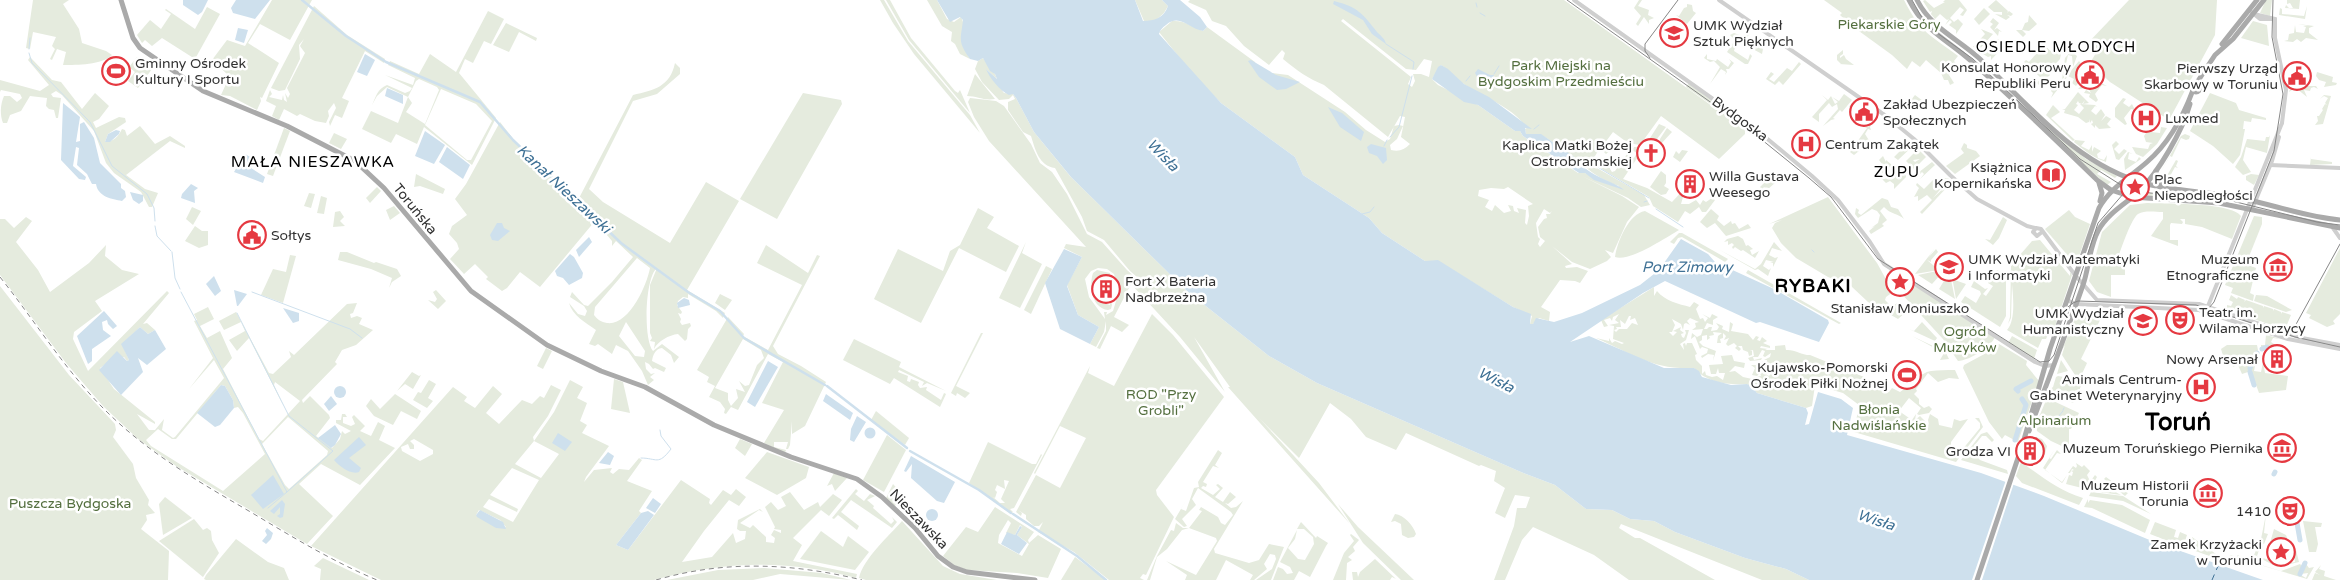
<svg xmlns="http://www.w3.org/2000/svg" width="2340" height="580" viewBox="0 0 2340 580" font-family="'Varela Round',sans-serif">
	<rect width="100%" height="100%" fill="#fff"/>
	<g fill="#e5ebde" fill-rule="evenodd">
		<path d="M33 0H69L63 4 79 29 82 43 106 51 112 55C102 65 77 65 63 65L66 52 57 49 52 60 50 59 55 49 52 46 56 37 33 32 30 49 26 48Z"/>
		<polygon points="272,0 312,0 290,40 260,24 248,43 279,63 262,98 260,97 261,101 257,110 230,96 221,95 226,84 217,79 228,75 212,60 227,40 245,46"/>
		<polygon points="880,0 884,0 908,41 970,115 980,133 914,54 893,23"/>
		<polygon points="886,0 890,0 911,38 955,91 958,93 960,90 970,113 909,40"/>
		<path d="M927 0H937L947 19 954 22 961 17C968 30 961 46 970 59L960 54 955 44 951 41 952 32 942 26Z"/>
		<polygon points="1135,0 1162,0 1168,6 1164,13 1155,21 1144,21"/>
		<path d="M1190 0H1564L1712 106 1722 112 1686 87 1689 83 1740 119 1733 115 1731 118 1745 129V134L1719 159 1661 116 1640 145 1628 143 1613 132 1604 144 1609 142 1612 145 1611 150 1606 154 1600 148 1590 164 1644 195 1650 205 1641 207 1628 198 1582 176 1622 196 1639 207 1627 222 1613 253 1605 250 1611 257 1607 261 1590 269 1572 262 1552 246 1572 264 1565 266 1566 268 1577 267 1588 271 1580 283 1575 281 1560 280 1541 307 1550 312 1549 321 1539 318 1533 324H1530L1532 316 1513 307 1438 261H1425L1382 233 1369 218 1303 175 1295 157 1221 103 1191 72 1159 32 1172 21C1185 20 1192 27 1203 31L1207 27 1255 62 1257 71 1288 75 1345 112 1366 130 1385 142 1390 139 1394 126 1399 125 1403 126 1397 139 1390 145 1391 150C1399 152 1404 150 1410 144L1401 137 1405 117 1400 116 1388 137 1324 85C1309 79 1296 70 1283 59L1285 53 1282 50 1269 65 1244 46 1226 26 1212 21 1206 10 1188 2ZM1343 19 1406 69 1416 70 1424 59 1432 61 1429 77 1421 74H1413L1415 81 1412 87 1408 84 1411 77 1341 21ZM1441 65C1449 70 1454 77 1461 82 1482 97 1512 106 1527 128L1525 129 1526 134C1531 135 1536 133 1541 135 1570 150 1589 177 1619 186V188L1585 173H1578L1523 136 1520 131H1515L1478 105 1438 85 1432 79ZM1508 187 1533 204 1528 206 1529 216 1527 225 1525 223 1526 210 1517 208 1519 213 1514 211 1513 206 1508 205 1511 211 1504 213 1495 205 1492 211 1485 207 1489 200 1478 196 1479 190 1491 188 1504 189ZM1544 209 1550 213 1552 211 1550 214H1546L1547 218 1544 219 1538 227 1540 237 1545 241 1540 247 1538 244 1540 239 1538 237 1536 223Z"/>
		<polygon points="1639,0 1642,0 1638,6 1649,10 1648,15 1654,18 1649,20 1649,24 1644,17 1638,26 1636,24 1641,16 1634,8"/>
		<path d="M1824 0H1904C1921 34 1931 35 1958 56L1954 61 1961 70V67H1965L1961 72 1957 67 1953 70 1948 67 1945 70 1950 73 1949 75 1954 83 1950 85 1948 80H1944L1941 73 1926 60 1920 67 1912 61 1907 69 1892 55 1852 26 1840 15 1842 13Z"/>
		<polygon points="1925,0 1934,8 1945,2 1943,2 1945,0 1959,0 1967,10 1963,16 1960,15 1964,10 1960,7 1950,18 1954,22 1958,19 1963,24 1956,34 1956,30 1949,25 1952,22 1950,20 1945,25 1949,19 1947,20 1940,14 1935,19 1931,14 1932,11 1930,12 1923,1"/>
		<polygon points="1996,0 2008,11 2007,13 2009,11 2013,14 2011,16 2007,15 2010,17 2006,20 1995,14 2002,15 2002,12 1994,12 1988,7"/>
		<polygon points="2129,0 2217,0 2215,35 2169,120 2110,82 2090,63 2096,53 2086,45"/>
		<polygon points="2266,0 2272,0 2270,16 2260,13"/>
		<polygon points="2287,0 2300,0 2299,9 2285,8 2286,5 2289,8 2293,8 2290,3 2287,4"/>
		<polygon points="1687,4 1692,5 1693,11 1696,13 1687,24 1676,15 1679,16 1684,8 1687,7"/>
		<polygon points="314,6 347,35 385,59 384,63 365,51 342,98 349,101 342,118 335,115 330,126 329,122 336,108 334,103 328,111 329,116 326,123 315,121 300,114 297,116 284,109 279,120 272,116 276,106 266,101 270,90 272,94 269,97 282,100 283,95 284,100 287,102 285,93 288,98 290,94 287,88 305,53 300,46 304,39 299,45 300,59 285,90 279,91 271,88"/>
		<polygon points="2307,6 2305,19 2279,15 2280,8 2282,9 2282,14 2304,16"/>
		<polygon points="207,7 220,14 195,59 162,38 152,46 145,40 142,43 137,35 150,20 161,29 171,14 165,10 166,9 195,29"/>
		<polygon points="1984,8 1990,14 1979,25 1974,19"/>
		<path d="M488 11 504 19 491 44 484 41 473 63 465 59 459 73 496 118 472 165 424 127 417 144 396 134 391 143 362 129 371 111 398 123 408 97 412 103 406 112 425 124 439 90 437 87 419 79 416 81 408 97 387 87 377 96 372 105C376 97 377 89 387 85L405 93 410 91 412 88 385 75 413 85 415 78 388 65 390 61 419 74 430 54 456 72ZM441 89 476 104 492 121 471 160H467L425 125Z"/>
		<polygon points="2029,15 2037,24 2029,31 2022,30 2026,34 2023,37 2016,30 2022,30 2025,23 2028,22"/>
		<polygon points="1993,18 1999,23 1994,30 1997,28 2002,32 1999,31 1998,36 1990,27 1993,24 1990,22"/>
		<polygon points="2253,21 2267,25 2269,46 2241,38"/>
		<polygon points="506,23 537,38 536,41 519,32 509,52 493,45"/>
		<polygon points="2298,24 2314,26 2309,28 2309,33 2318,40 2306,38 2301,42 2297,39 2293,42 2284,41 2288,40 2289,34 2294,33 2295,25 2296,32 2304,33 2306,27 2303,26 2308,26"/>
		<polygon points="1981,29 1993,34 1978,51 1977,48 1973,47 1985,34"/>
		<polygon points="1734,33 1743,36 1750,33 1746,39 1763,49 1762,54 1749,47 1741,39 1736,44 1734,51 1748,60 1750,54 1752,56 1748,64 1745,64 1727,52 1735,40 1730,35"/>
		<polygon points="1998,39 2001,42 1997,48 2003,44 2005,45 1991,60 1991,56 1988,57 1983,54"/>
		<polygon points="2044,45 2054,54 2058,49 2062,49 2060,59 2048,72 2050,75 2039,85 2037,83 2041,78 2024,62 2026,60 2029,62"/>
		<polygon points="1843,50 1843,54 1840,56 1840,58 1844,55 1846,59 1854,65 1839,64 1841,64 1837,60 1837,55"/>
		<polygon points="2071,51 2077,56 2073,67 2072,56 2068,55 2065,68 2070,70 2062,80 2065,58"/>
		<polygon points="1707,54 1707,59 1716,61 1717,59 1728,67 1731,62 1729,59 1734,63 1729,69 1726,69 1727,72 1725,75 1726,72 1721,69 1710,84 1720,67 1714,61 1710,62 1704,58"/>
		<path d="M30 57 52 80 61 82 82 109 95 93 109 106 99 119 93 122 96 128 119 117 125 118 126 122 108 134 105 142C113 142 119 136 122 129L125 130 127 136 140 126 155 144 170 136 185 146V148L170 141 126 175 145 189 158 193 152 207H149L141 192 114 173 106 163 94 131 62 95 56 91 51 94 53 97 61 98 58 118H56L54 110 49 109 46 106 47 98 30 96 21 111 10 115 7 123H3C0 115 0 105 4 96H10L17 102 22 98 20 94 1 90 0 92V80L40 91 49 85 28 60Z"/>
		<polygon points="137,57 152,69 138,88 128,81 135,72 129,67"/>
		<path d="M983 58 995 74 997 79 986 69 1004 93 1013 94 1016 98 1034 132 1070 176 1188 292 1269 356 1317 383 1521 472 1555 485 1586 509 1612 510 1630 519 1654 521 1675 532 1745 558 1786 569 1809 580H1762L1621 524 1619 528 1635 538H1640L1715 580H1629L1594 555 1533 527 1522 540 1505 580H1494L1514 526 1517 508H1526L1530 497 1515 495 1505 518 1495 513 1505 488 1494 481 1496 471 1481 465 1479 466 1406 433 1396 450 1366 437 1351 419 1330 403 1299 458 1259 418 1319 483 1350 524 1228 387H1230L1194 337 1225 392 1180 337 1131 284 1114 317 1129 325 1122 332 1111 326 1100 349 1097 348 1106 331V321L1104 332 1096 347 1090 344 1099 327 1078 315 1067 285 1082 257 1064 248 1066 244 1086 247 989 141 974 117 968 102 970 98 996 101 1004 106 1031 144 1040 163 1052 172 1067 194 1087 234 1102 242 1127 270 1144 285 1145 284 1130 271 1104 240 1087 231 1082 217 1055 168C1039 166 1035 149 1031 136L1023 132 1008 110V102L1015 99 1013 95 1009 99 999 100 982 82 975 69 978 61ZM1098 268 1107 269 1114 274 1119 291 1113 311 1106 315 1107 312H1104L1105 319 1089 297 1085 279 1091 271Z"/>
		<polygon points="2079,61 2083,66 2081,70 2086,74 2076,86 2072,83 2074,79 2068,76 2051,98 2053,93 2051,91 2052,82 2059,84 2054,91"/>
		<polygon points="1799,62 1801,64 1783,85 1779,81 1775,85 1766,79 1771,72 1774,74 1769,79 1774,82 1787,68 1792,71"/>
		<path d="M675 63 680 68V74L657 94 633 101 589 189 603 202 670 243 706 182 739 201 687 290 725 313 723 318 716 311 688 294V298L683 297 678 301 677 305 682 312 681 314 678 313 681 319 680 322 682 325 690 323 691 326 688 329 687 339 685 341 678 334C669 335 658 341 654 349L655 342 650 341 652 338 650 333V285L657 268C645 277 643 339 653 351L662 344 679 357 674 363 671 355 662 348C655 349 653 355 652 361L666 368 664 372 655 368 653 369 649 364 645 362 646 369 651 374 655 373 650 377 654 380 648 385 642 371 628 351 616 345 612 354 598 344 595 346 589 344 596 330C586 323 572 315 569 303L578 314 585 316 587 311 584 306 570 297 572 292 584 305 588 306 612 282 633 257 616 241 612 246V241L595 221 540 287 520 272 507 288 502 291 486 279 488 277 475 264 464 274 450 259 459 249 457 243 449 234 452 226 467 215 455 199 466 184 500 122 515 141 578 200 633 95C654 90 670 87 675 63ZM637 258 650 268C647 285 629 326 607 323 601 322 598 320 594 315L595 307ZM626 322 645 351 644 357 635 356 619 336Z"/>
		<polygon points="2090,70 2095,75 2093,79 2107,86 2102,85 2095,94 2098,100 2096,102 2089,97 2090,94 2084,93 2086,90 2091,93 2088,88 2078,89 2092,75"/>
		<polygon points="2317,72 2333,77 2332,82 2337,83 2336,85 2324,87 2326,82 2319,80 2316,76"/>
		<path d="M975 74 995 99C984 101 977 96 967 96Z"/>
		<polygon points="2292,83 2304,86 2316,86 2318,89 2314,87 2311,88 2310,91 2304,90 2307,97 2297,89 2302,88 2295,88 2289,92"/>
		<polygon points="2078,92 2089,103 2083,104 2085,100 2082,104 2079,103 2078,101 2076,104 2078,105 2074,110 2079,114 2084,108 2080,104 2095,105 2097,107 2095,106 2091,111 2096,115 2101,109 2105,115 2101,121 2106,116 2113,120 2111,119 2107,124 2111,128 2099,129 2095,125 2095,128 2091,124 2093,123 2092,120 2090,123 2089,119 2089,122 2086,123 2078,117 2064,113 2065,110 2062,110 2065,109"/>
		<polygon points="803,93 841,100 842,104 777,219 740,199"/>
		<polygon points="2210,93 2236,103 2239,110 2266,118 2266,120 2252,118 2251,122 2244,121 2243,129 2245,129 2240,155 2233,164 2213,146 2190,131"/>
		<polygon points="1844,94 1852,100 1842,112 1840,110 1833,118 1835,119 1831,120 1823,126 1838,109 1837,104 1832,107 1829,103 1819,114 1819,122 1812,117 1827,100 1822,95 1828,100 1831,96 1835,104 1838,102 1832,97 1839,101"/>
		<polygon points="1915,95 1923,101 1915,111 1907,105"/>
		<polygon points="2324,95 2331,96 2323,124 2315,125 2318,121 2317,116 2319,116 2323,110 2322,109 2325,104 2327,105 2325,103 2328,98 2324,96 2320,99"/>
		<polygon points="2123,98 2126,99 2123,103 2129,107 2132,104 2135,110 2131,109 2124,118 2127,124 2125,125 2115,117 2115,108"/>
		<polygon points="1854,100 1851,106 1862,114 1857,120 1868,127 1873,122 1870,127 1871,130 1868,129 1865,134 1870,142 1854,155 1850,152 1867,128 1856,124 1859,114 1849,107"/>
		<polygon points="2053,105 2060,112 2051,118 2075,140 2073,141 2046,115"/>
		<polygon points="1659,124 1666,127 1654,143 1650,138"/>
		<polygon points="2047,126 2086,159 2117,176 2115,178 2101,170 2097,174 2111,182 2107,185 2102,181 2045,128"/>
		<polygon points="2151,126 2155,126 2151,127 2151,132 2160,133 2161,127 2167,128 2157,144 2143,157 2136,154 2132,147 2148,149 2150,144 2153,143 2146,142 2144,136"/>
		<polygon points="284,128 290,131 273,176 267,174"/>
		<polygon points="1667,128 1672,132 1660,145 1660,139"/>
		<polygon points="334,133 347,139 341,149 329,143"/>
		<polygon points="2185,134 2190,136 2189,139 2186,140 2181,138 2172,157 2170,156 2159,175 2165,179 2176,160 2178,161 2176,166 2178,168 2175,167 2169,178 2180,183 2161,180 2159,175 2181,136"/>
		<polygon points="2270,135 2267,153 2246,147 2243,160 2251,172 2243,175 2235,167 2241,157 2247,139 2265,141 2266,137 2269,137"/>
		<polygon points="1907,138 1905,141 1907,146 1911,144 1913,146 1898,160 1894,157 1903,148 1899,143"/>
		<path d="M2075 140 2085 141 2081 146 2089 150 2092 145V152L2094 147 2101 151 2097 154 2098 158 2104 160 2107 155 2102 153 2107 155 2106 162C2094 158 2085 151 2074 142Z"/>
		<polygon points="2116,141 2119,144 2114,149 2119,154 2124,149 2127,151 2119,160 2116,159 2112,145"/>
		<polygon points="1648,142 1623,179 1647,188 1672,202 1687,186 1689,189 1683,197 1681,204 1689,204 1696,200 1700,205 1703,200 1706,202 1712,198 1715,200 1706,212 1702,212 1699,207 1690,214 1685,211 1678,222 1653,206 1649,197 1600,168 1603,162 1611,164 1610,169 1612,172 1615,171 1627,154 1634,158 1637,153 1632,150 1634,147 1643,147"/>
		<polygon points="1964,143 1967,145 1967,148 1976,151 1980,156 1955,174 1946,166 1964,153 1961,149"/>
		<polygon points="1918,149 1926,157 1918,165 1915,162 1920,159 1913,160 1918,165 1914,169 1906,161"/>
		<polygon points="1682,150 1688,151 1680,162 1673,157 1676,151 1679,154"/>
		<polygon points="2128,152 2133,154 2129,153 2128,159 2136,162 2139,157 2141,159 2125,170 2124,159"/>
		<polygon points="1883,156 1886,162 1886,160 1892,165 1883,173 1876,166 1882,164 1879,160"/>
		<polygon points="2311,157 2311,159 2332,162 2332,164 2310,165"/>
		<polygon points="1932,162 1935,165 1920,179 1924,174 1922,172 1916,178 1914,176"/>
		<polygon points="1900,166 1905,171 1906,177 1894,189 1894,184 1890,181 1886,183 1880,177 1885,179"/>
		<polygon points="1661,171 1666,175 1666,183 1664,186 1669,189 1666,194 1661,195 1650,187"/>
		<polygon points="416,174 445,189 443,194 420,186 414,187"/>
		<polygon points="2251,174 2259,175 2254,185 2246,180 2246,176"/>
		<polygon points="1770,177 1776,182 1767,190 1764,187 1761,191 1760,187"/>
		<polygon points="1936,177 1944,185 1933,198 1946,186 1939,179 1948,178 1957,187 1956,189 1950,184 1922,214 1920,212 1932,200 1927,195 1918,201 1918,196 1914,197 1919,188 1916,185 1917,183 1924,189"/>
		<polygon points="377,187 381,191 370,203 366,198"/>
		<polygon points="2141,192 2222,199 2222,201 2138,197"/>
		<polygon points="309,193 315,194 311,208 304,206"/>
		<polygon points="321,196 327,198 324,214 317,213"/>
		<polygon points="1828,197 1877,263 1893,292 1886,297 1885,300 1892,307 1897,303 1906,312 1898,319 1868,302 1851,286 1828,277 1796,258 1781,243 1772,228 1775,223 1782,220 1769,224"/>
		<path d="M1882 198 1888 200 1891 207 1898 209 1904 219C1899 214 1890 214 1884 207L1880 211 1887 220 1882 224 1884 226 1871 234 1869 231 1875 226 1871 228 1878 223 1880 215 1877 211 1872 209 1858 218 1855 214 1856 208 1859 210 1858 213 1861 215Z"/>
		<path d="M2147 203C2165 204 2231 202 2241 216L2232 239 2202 227 2185 224V219H2180L2183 222 2182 224 2171 223 2170 225V240H2178V246L2151 236 2163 219V212C2155 212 2145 210 2138 214 2131 219 2121 249 2118 258L2117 263 2125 268V275H2111V297L2097 292 2089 281 2102 232 2130 205Z"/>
		<polygon points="394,206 400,213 390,220 386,210"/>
		<polygon points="192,207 201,211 193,225 186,219"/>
		<polygon points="978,208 994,217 987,228 1019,246 1006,272 959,248 921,323 874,299 898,249 943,271 950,251 960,245"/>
		<polygon points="1711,209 1719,216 1717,220 1724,226 1731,221 1732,224 1735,223 1739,229 1748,224 1751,228 1726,236 1715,223 1707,228 1700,222"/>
		<polygon points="2069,210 2075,217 2090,224 2076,265 2045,229"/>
		<polygon points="340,211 344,217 340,221 345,226 333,227 335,212"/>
		<path d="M1645 211 1679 230C1665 238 1630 262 1615 257 1617 243 1628 214 1645 211Z"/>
		<polygon points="2254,216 2262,217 2262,224 2246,264 2256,268 2250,293 2254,295 2253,301 2231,293 2233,288 2225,285"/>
		<path d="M26 217 32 221 16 242 38 270 50 292 89 263 106 245 105 256 122 270 139 274 95 301 102 311 74 332 73 339 88 371 167 291 169 293 143 324 147 323 155 330 148 334 140 327 122 344 129 360 127 361 124 357 107 363 100 368 114 389 155 422V424L137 414 149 430H155L164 419 162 430 173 438 175 437 224 378 214 360 189 389 213 358 194 321 197 320 194 314 208 307 214 319 200 326 207 338 220 331 232 358 223 369 259 439 263 441 300 401 275 382 274 385 284 407 249 338 237 351 229 340 245 331 241 322 224 330 219 321 236 312 269 373 273 374 291 357 289 351 294 355 347 304 357 303 353 313 350 314 351 318 357 316 362 318 359 324 373 330 356 345 342 350 335 362 337 364 302 400 303 403 310 396 329 415 330 418 316 436 332 448 340 439 342 431 345 434 351 431 336 423V420H341L342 414H345L347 417H343V423L351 426 355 424 352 417 354 415 365 426 360 431 371 436 378 422 385 426 379 440 395 448 360 485 321 464 299 484 333 516 307 544 176 466 138 439 103 406 66 363 0 275V219H5L14 228ZM221 385 225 386 233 400 234 408 238 407 243 413 265 454 223 491 151 446 146 440 158 429 172 439H176ZM288 417 328 451 327 455 289 489 285 485 262 444Z"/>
		<polygon points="2003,217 2007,220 1999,238 1993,245 1985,239 1990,240"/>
		<polygon points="195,226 202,231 208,231 208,245 199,248 185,241"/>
		<polygon points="1679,233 1682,233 1728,259 1725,262 1720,259 1682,237 1678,238 1674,244 1670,242"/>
		<polygon points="1738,236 1743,239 1746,246 1748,245 1753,249 1750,250 1752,255 1759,251 1755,258 1743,250 1741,251 1735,247 1733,249 1732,247 1734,245 1732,243 1728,245 1728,241 1724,242 1727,239"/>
		<path d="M2040 240 2070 276V272L2072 275 2053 332 2050 330 2046 339H2042L2038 348 2007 330C2016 320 2013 296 2012 284L2011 318 2008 324 2010 317 2011 266 2030 242 2014 262 2032 241Z"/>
		<polygon points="1026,242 1022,253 1042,264 1020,308 999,298"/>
		<polygon points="1774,242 1782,251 1772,248 1769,255 1775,258 1778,257 1773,267 1773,263 1770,262 1774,262 1766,260 1763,266 1769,270 1771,268 1768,276 1758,269 1755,270 1718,249 1755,269 1761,264"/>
		<path d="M766 245 808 273 817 255 820 256 773 346 778 354 801 366 826 382 805 426 792 434V421L790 445 788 449H786L788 442H774V447L786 450 785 453 764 443 784 410 762 403 783 362 768 354 738 410 731 407 726 414 724 413 725 409 720 402 709 397 715 386 707 382 709 377 697 370 728 317 744 334 743 336 768 350 802 285 757 263ZM743 339 761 350 764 358 757 365 749 385 745 386 739 381 745 392 736 389 738 398 731 406 728 400V393L715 388Z"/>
		<polygon points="1935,248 1928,258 1936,249 1938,252 1931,260 1931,258 1931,262 1927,260 1939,270 1915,274"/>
		<polygon points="2340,248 2340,314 2333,321 2335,324 2327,327 2309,318 2311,315 2306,313"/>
		<polygon points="340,252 347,252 374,263 376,262 397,269 401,276 392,282 389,288 392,278 371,269 338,260"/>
		<polygon points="290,255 296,256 283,303 261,295 273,269 286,272"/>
		<polygon points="1046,266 1052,269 1031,314 1024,310"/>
		<path d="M1097 270 1110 273V276L1100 280 1104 303 1110 305V298L1112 305 1111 309 1108 310C1091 308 1089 285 1093 273Z"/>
		<polygon points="1748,270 1841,323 1839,324 1746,273"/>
		<path d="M1890 270 1995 337C1990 348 1970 360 1958 361L1943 339 1900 292 1889 271Z"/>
		<polygon points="1997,270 2006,276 2006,316 2000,327 1961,302 1965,296 1976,303 1981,294 1980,291 1971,287 1974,281 1985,289 1988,288 1983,294 1986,296 1993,286 1988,283"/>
		<polygon points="1937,271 1942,273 1932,284 1918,275"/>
		<polygon points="1947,276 1951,280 1955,299 1939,289"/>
		<polygon points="1952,279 1966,284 1956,299 1953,282"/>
		<polygon points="0,286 69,375 115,424 116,430 113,437 133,464 136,478 149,500 148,505 155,513 146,515 147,520 141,529 169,551 168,580 0,580"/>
		<path d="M1654 287V296L1657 291C1665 301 1679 304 1690 307L1694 302 1699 305 1696 309 1700 319 1703 318 1705 322 1708 318 1702 314 1710 318 1712 314 1718 317 1713 320V325L1707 323 1704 329H1707L1709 327H1712L1711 331 1717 330 1719 327 1716 323 1723 326 1722 329 1729 332 1730 322 1733 324 1731 331 1748 334 1753 340 1756 336 1759 337 1757 340 1760 341 1762 337 1767 341 1763 343 1770 346V348L1761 346 1760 348 1768 349H1765L1767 350H1775V346L1785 345 1786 350C1794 349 1801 355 1810 355L1864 377 1889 392 1892 388 1900 392 1914 382 1916 377 1908 372 1909 370C1916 383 1922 372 1931 371 1938 370 1947 370 1955 370L1959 379 1949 378 1938 382 1928 373 1916 389 1917 391 1914 394 1919 399V404L1924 408 1929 406 1932 409 1929 413 1919 415 1917 414 1921 408 1909 398 1899 411 1912 420 1916 414 1915 420 1920 416 1929 425 1928 420 1930 414 1938 419 1939 425 1952 428 1954 419 1960 421 1968 419 1951 442V447L1957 450H1962L1980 428V423L1975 418H1979L1983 427 1956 462 1854 432 1859 405 1843 393 1815 385 1812 406 1806 408 1757 393 1747 384C1727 385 1707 383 1694 368 1652 370 1633 354 1596 338L1609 341V338L1612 343 1615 341 1622 344 1624 343 1613 339 1614 326 1609 325 1619 323 1615 320 1619 314 1613 317 1612 321 1610 318 1604 320 1608 326 1604 327 1601 320ZM1629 316H1631L1630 320 1635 318 1638 325 1632 323 1627 329H1619L1616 332 1614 330 1617 329 1616 327H1621L1620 320 1625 324ZM1690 318 1699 322 1695 323 1696 327 1692 330 1703 329 1701 335 1697 337 1692 333 1691 339 1695 336 1700 349 1702 347 1708 349 1707 353 1701 356 1702 358 1708 354 1714 355 1713 361 1716 351 1703 346 1699 342 1702 340V336L1707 335V340L1710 338 1709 336 1714 335 1713 332 1722 333 1718 336 1717 343H1721L1720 339 1723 338V333L1726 336 1724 340 1729 338 1726 344 1728 346 1734 343 1737 346 1735 348 1739 351 1741 349 1738 346H1742L1743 350 1748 352 1749 356 1752 355V351H1750L1753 350 1754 356 1748 358 1750 361 1761 360 1762 358 1754 360 1753 357H1758L1762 350 1765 351 1763 356 1765 357 1771 353 1770 357 1764 360H1767L1766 369 1771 373 1769 376 1764 373 1763 361 1759 365H1751L1755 368 1752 375 1757 376 1760 373 1761 376 1757 377V380L1743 377 1735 371 1729 372 1735 366 1744 368 1745 363 1734 361 1732 355 1721 356 1723 364 1709 365 1711 374H1716L1718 368 1719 373H1725L1723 380 1717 376 1712 377 1706 375 1705 371 1702 374V366L1696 360 1695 355 1697 354 1692 343H1687L1686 346 1685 343 1683 344 1684 350 1680 344 1686 340 1689 330H1685L1686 333 1684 338 1682 337 1681 334 1684 333 1680 330 1681 327 1673 331 1677 332 1673 336 1669 332H1672L1675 325 1672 319 1681 324 1683 330 1684 324 1686 323 1690 325 1687 321Z"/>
		<polygon points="436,290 446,301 438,309 428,300 435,302 437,299 433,292"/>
		<polygon points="720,294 732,300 725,310 715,303"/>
		<polygon points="2231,295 2237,299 2238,297 2245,300 2244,302 2246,300 2263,306 2263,308 2264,306 2273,309 2273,311 2274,309 2281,312 2281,314 2282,312 2291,315 2286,327 2283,329 2227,310 2227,305 2231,306 2233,302 2229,300"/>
		<polygon points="2256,295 2267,296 2292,310 2286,312 2254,301"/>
		<polygon points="2085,308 2102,316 2081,359 2087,363 2080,378 2075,375 2062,355 2065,345 2062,350 2079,309"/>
		<polygon points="1152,314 1173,335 1224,397 1156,490 1157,495 1174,517 1146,575 1143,574 1140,578 1144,580 1109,580 1074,552 1038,532 1043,522 1039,526 1034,526 1026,519 1026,515 1018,510 1022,513 1021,516 1016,512 1036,475 1060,488 1086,438 1060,426 1035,474 1034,473 1090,366 1088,373 1114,386"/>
		<polygon points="1922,322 1937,338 1935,341 1909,329 1914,331"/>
		<polygon points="981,333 983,333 956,386 970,393 965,398 957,393 956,396 951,393"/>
		<polygon points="2266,335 2281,339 2273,338 2271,342 2283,350 2267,347 2261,349 2261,345 2265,345"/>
		<polygon points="1912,336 1933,346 1941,343 1949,359 1940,360 1944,353"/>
		<polygon points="2012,336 2037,350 2034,359 2008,343"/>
		<polygon points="854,339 901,362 899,367 946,391 927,383 922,386 924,382 899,370 898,372 908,376 907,381 910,382 911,379 919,382 918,385 920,388 927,387 926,390 941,400 944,393 946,394 940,407 894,378 890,384 843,360"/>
		<polygon points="1999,344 2027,361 2026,365 2039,381 2018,442 2005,435 2002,439 1989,422 1963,368 1964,365 1990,351"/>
		<polygon points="2227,345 2257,345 2258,350 2253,366 2254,367 2256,361 2254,371 2261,372 2263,362 2265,373 2288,376 2286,390 2259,393 2251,371 2242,374 2238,365 2233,367 2231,361 2225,362 2221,349"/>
		<polygon points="546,348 552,351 543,369 537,366"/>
		<polygon points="2061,360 2068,371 2057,374"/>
		<polygon points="412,372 419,376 421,375 413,389 405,384 397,391"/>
		<polygon points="2058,376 2064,377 2081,385 2079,392 2076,390 2072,393 2072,397 2076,399 2073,403 2049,392 2049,390 2053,387 2056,377"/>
		<polygon points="614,379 623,382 630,413 611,409"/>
		<polygon points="429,380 436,384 428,398 433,401 427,408 413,400 418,392 421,393"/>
		<path d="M570 380 583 387 577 398 587 403 580 421 587 425 582 433 609 446 586 477 584 482 594 470 612 468 610 472 613 474 619 469 629 470 639 458 642 460 627 481 652 491 639 511 641 513 616 545 628 550 681 480 710 499 709 503 711 505 723 490 731 495 736 489 746 497 739 506 729 500 704 531 682 562 712 557 733 533 736 543 745 539 746 531H740L737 529 738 520 760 509 763 512 759 510 740 523 750 528 753 525 766 537V542L774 543 775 538 771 535 774 530 781 533V530L774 529 775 527 765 507 771 502 778 510 786 506 781 497 790 492 804 510 818 502 820 507 833 494 842 500 829 516 821 510 793 538 802 545 793 561 857 574 856 578C788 559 722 561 654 580H381L311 546 453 387 467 397 464 401 475 408 493 386 502 394 486 413 499 424 522 400 532 404 540 396 544 398 551 385 561 390 548 416 533 437 534 441 554 412ZM414 439 433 450V454L420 461 402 451 401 447 408 444 410 449H414V445L410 441ZM534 441 559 454 541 478 515 464ZM512 468 539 480 513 522 483 507 489 499 517 512 518 509 490 495ZM479 510 500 520 506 527 476 515Z"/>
		<polygon points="395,394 421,411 417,419 401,411 393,425 374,416 366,406 371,399 380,409"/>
		<polygon points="2047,398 2079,413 2071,429 2069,429 2069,444 2066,448 2051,441 2037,431 2036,424"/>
		<polygon points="876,411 909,438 905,445 871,420"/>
		<polygon points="1987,432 1994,440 1992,442 1986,436 1982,436 1974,446 1972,452 1980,460 2007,470 2008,474 1961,460 1981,434"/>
		<polygon points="887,435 906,450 884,492 863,480"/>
		<polygon points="2036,437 2042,439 2047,446 2045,454 2036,463 2025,455 2029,452 2033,458 2038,457 2028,448 2030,442"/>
		<polygon points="740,439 752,444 745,456 735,448"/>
		<path d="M988 442 1032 464H1036L1041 454 1042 455 1014 508 1010 509 1013 512 1011 514 969 483ZM1004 480 1009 481 1001 499 1005 503H1000L993 497 995 498 997 492 995 490 997 485 1005 489Z"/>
		<polygon points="2055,449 2049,458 2051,459 2057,450 2061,454 2057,453 2045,470 2062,482 2067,475 2063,482 2062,483 2043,468"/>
		<polygon points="1218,450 1222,453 1215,465 1219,468 1213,466 1203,482 1207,484 1206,487 1203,486 1201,488 1213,495 1220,489 1216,485 1218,484 1223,488 1215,497 1223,502 1230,492 1236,497 1228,504 1225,503 1231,508 1236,507 1243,501 1214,549 1215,553 1249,563 1259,560 1269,544 1284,547 1271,580 1256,580 1272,569 1276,559 1275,555 1270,554 1264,564 1267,569 1254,580 1250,580 1253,575 1226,560 1216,580 1185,580 1187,575 1166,561 1196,575 1217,541 1216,538 1189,528 1182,530 1167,549 1157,557 1150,580 1147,580 1157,556 1171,530 1174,531 1176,523 1183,528 1189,528 1202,511 1199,510 1201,507 1218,517 1221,523 1225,525 1233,515 1231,512 1198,488 1192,499 1196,505 1182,519 1187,526 1184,527 1175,519 1188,497 1181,509 1186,511 1194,488 1199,487 1198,482"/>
		<polygon points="767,452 809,467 806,478 777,495 745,478"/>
		<path d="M2021 462C2041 476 2059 491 2083 498L2079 505 2022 483 2016 476Z"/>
		<polygon points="2076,463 2082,467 2084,465 2090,471 2087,475 2089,479 2092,479 2095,475 2097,477 2090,490 2066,484 2069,475 2072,476 2073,472 2071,471 2074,470 2072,469 2070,473 2068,473 2073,466 2076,468 2077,466"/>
		<polygon points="834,473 847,478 835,491 832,484 827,486"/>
		<polygon points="2106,477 2128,493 2125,496 2104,479"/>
		<polygon points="893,484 903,495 895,506 905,515 886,498"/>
		<polygon points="2095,486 2099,489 2104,486 2121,495 2092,491"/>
		<polygon points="856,489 858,491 855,494 864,501 870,494 875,496 867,500 874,506 873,508 891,524 894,521 892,517 897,522 892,528 851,500 841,512 859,526 857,530 838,515 834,519 832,518"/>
		<polygon points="2091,492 2123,496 2151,514 2123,501 2089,496"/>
		<polygon points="165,497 192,518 163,535 159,504"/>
		<polygon points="2088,499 2088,503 2090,500 2122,505 2150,520 2145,533 2092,508 2084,507"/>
		<polygon points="1338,504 1358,527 1414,580 1401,580 1363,543"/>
		<path d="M995 507 1034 532 1028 540 1029 543 1038 535 1061 549 1048 578 1017 573 967 570 954 565 943 556 966 527 978 532ZM1008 520 1011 523 1006 533 1015 535 1020 525 1022 527 1017 535 1029 544 1022 556 998 543 999 535Z"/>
		<path d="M1395 514C1404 515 1413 525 1416 534L1414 537 1408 538 1402 535 1401 524 1395 521 1391 522Z"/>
		<path d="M2266 514 2264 533 2268 534 2264 544H2261L2257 556C2269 560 2283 565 2295 562L2292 546 2296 552 2295 546 2299 562 2277 567 2254 555 2261 539Z"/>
		<polygon points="194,519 203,530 207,528 211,531 212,540 219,553 203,577 159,541"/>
		<path d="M902 521 943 566 960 574 997 580H866L859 578C863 559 889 536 902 521Z"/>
		<polygon points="2303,521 2322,523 2321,527 2315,527 2318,544 2316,552 2309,552"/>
		<polygon points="1301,522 1316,538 1317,536 1328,543 1326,546 1310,577 1299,571 1294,580 1273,580 1278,567 1283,569 1287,574 1293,573 1290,567 1280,562 1297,530 1295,539 1288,548 1298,559 1305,560 1314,544 1313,537 1304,529 1297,529"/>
		<polygon points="2155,522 2176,530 2174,537 2178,538 2180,532 2187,535 2183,547 2150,534"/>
		<polygon points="2274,529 2286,535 2290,545 2282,538 2273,546 2270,543"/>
		<polygon points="821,531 843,547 848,536 869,552 855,570 800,559"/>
		<polygon points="1351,534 1359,540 1353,547 1355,551 1348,557 1352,560 1347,563 1346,580 1333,580 1344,553 1354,541 1350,535"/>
		<polygon points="2192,537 2216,554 2215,558 2187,548"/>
		<polygon points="236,539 268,562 284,568 289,580 206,580 204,579 206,575"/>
		<polygon points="2290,546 2293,557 2290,561 2267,557 2271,547 2269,557 2291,558"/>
		<polygon points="2231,555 2236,557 2238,555 2244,560 2244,557 2254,557 2263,562 2263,565 2245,560 2281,571 2300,564 2302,566 2304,563 2299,574 2306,578 2308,573 2301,574 2306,564 2309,568 2314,567 2307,579 2230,556"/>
		<polygon points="1075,557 1102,577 1105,580 1061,580"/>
		<polygon points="323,558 369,580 320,580 321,569 314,566"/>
		<polygon points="1375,559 1396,579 1392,577 1390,580 1353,580 1352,572 1357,572 1358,577 1360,572"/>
		<polygon points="2321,565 2319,569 2325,571 2324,576 2336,580 2312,580 2315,573 2320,575 2315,572"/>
		<polygon points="764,568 822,573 851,580 780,574 753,580 667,580 718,570"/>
	</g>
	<g fill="#cee0ed">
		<polygon points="183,0 208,0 202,12 198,15 183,5"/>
		<polygon points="236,0 270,0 255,19 233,13 231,8"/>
		<path d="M937 0H1135L1143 21C1154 21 1164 18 1168 6L1162 0H1180L1200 17 1207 27 1203 31C1189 29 1180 13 1166 25 1162 28 1160 30 1159 34L1221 103 1295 157 1303 175 1369 218 1382 233 1425 261 1438 260 1513 307 1531 314 1530 324H1533L1536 318 1554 322 1582 313 1640 285 1659 270 1681 239 1708 254 1715 262 1774 289 1828 320 1829 323 1819 342 1760 322 1756 323 1665 281 1643 293 1570 342 1589 336 1664 368H1694L1699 371 1702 377 1731 385 1747 384 1751 386 1757 393 1806 408 1808 413 1805 425 1809 424 1818 392 1841 399 1853 408 1847 435 1981 473 2044 496 2152 541 2263 580H1809L1786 569 1745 558 1675 532 1654 521 1630 519 1612 510 1586 509 1555 485 1521 472 1317 383 1269 356 1188 292 1071 177 1034 132 1016 98 1013 94 1009 95C1000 91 989 77 986 69L997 79 995 74 990 71 983 58 978 61 970 59C957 41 961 39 963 20L960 17 950 22Z"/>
		<path d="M1334 1C1358 7 1362 13 1377 32 1381 36 1385 39 1386 44L1372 34 1363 20 1333 4Z"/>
		<polygon points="238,28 248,30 244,43 235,40"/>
		<polygon points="365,54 375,60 367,76 357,72"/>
		<polygon points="1251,60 1276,75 1300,82 1286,89 1277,90 1259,77 1248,61"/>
		<path d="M1441 65 1448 69 1464 84 1489 97 1532 129 1525 128 1526 134H1541L1580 161C1585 175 1616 182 1624 190L1594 180 1585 173H1579L1523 136 1520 131H1515L1478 105 1464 102 1432 79 1438 67Z"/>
		<polygon points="1478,69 1490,75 1494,75 1490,84 1485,85 1479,80 1475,73"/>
		<polygon points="387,88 403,95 403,104 385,96"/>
		<path d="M63 103 80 117 76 142 80 141V124L84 122 94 138 100 163 121 184V188L125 191 126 197 122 201C112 199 98 197 96 184H92L87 174 77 165 79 148 76 147 73 166 86 177 85 180 79 179 61 160Z"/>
		<polygon points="1328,107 1342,113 1364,132 1361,141 1340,127"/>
		<polygon points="116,130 120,131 119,134 110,142 105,142 108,134"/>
		<polygon points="425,131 445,145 434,164 415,156"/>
		<polygon points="1371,144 1386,148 1387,160 1383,164 1377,156 1369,153 1367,147"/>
		<polygon points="447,147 470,165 463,179 439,162"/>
		<polygon points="245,154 254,159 251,168 265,177 263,183 234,172"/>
		<polygon points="191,184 198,188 194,191 195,203 181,198 182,194"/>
		<polygon points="130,192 143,195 143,201 139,204 133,200"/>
		<polygon points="497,223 502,223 504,228 510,231 498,241 492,240 490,235"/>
		<polygon points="589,237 592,242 579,257 576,250"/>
		<polygon points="1064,249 1082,257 1067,286 1078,315 1099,327 1090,344 1060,329 1045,283"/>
		<polygon points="570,254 574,257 583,273 582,278 569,285 563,278 557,276 555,271"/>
		<polygon points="214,276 221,291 215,296 206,284"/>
		<polygon points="234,290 247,294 238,306 237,306"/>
		<polygon points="684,298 689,300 690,305 678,308 677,303"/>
		<polygon points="283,308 299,313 299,321 293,323"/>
		<polygon points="104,311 117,326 113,329 108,324 107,320 102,322 103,330 111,336 92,349 92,361 88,364 77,336"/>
		<polygon points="140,327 148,334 155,330 166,349 147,365 138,358 143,372 121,395 99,370 117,351 127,361 129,360 121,344"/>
		<polygon points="768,361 778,367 755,407 747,402"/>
		<polygon points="221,385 225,386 233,400 234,408 220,425 215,427 197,413"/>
		<circle cx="340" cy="392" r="6"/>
		<polygon points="826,394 853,413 850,420 823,401"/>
		<polygon points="331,396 337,404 329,411 324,404"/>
		<polygon points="857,416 866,422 854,442 850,440 851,429"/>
		<polygon points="335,425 341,434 335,445 331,448 318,438"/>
		<circle cx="870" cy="433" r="5.5"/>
		<polygon points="558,433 572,442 565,451 552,443"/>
		<path d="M359 437 366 445 349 458 361 468 359 472C351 475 340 467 334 460Z"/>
		<polygon points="608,452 614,456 610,465 599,463"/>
		<polygon points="911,456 955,482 944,503 937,501 911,478 912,464 906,472 904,471"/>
		<polygon points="273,475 284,494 263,509 251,495"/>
		<polygon points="653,498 661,504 655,513 646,508"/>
		<polygon points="282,500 285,504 283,517 280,518 277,516 280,514 280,507 274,514 270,511"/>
		<circle cx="932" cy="515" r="6"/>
		<polygon points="480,510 503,522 506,529 496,528 477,517 476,515"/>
		<polygon points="648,511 654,515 628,550 616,545 641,513"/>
		<polygon points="1020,526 1022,527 1017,535 1027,543 1019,554 1001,544 1007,532 1015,535"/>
		<polygon points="267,528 273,533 271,539 266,544 262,541 267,535 265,531"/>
	</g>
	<polygon fill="#fff" points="2006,480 2014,483 1982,580 1972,580"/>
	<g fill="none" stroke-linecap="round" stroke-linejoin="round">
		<g stroke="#cee0ed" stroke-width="1">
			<polyline points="1476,3 1477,7"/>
			<polyline points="1480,13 1485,16"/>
			<polyline points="1386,44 1414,62 1413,69"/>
			<polyline points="29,49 30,38"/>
			<polyline points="29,53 32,63 90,122 112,166 147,194 154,208 155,221"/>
			<polyline points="1494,74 1499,66"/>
			<polyline points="1466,81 1470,76"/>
			<polyline points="1534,129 1539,125"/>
			<polyline points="1390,137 1399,127 1412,76"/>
			<polyline points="1384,146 1387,140"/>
			<polyline points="1591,163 1649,198"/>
			<polyline points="1644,202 1647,201"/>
			<polyline points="1656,209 1683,227"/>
			<polyline points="1362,214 1370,212 1374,207"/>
			<polyline points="155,226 157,236 171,251"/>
			<polyline points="1812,250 1814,252"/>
			<polyline points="172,252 175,278 180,289"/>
			<polyline points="181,292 287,492 268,508"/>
			<polyline points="252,292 350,329 362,338"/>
			<polyline points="237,313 289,416 333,451 287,492"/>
			<polyline points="2063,410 2064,408"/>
			<polyline points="2054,422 2063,411"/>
			<path d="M641 458C657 458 658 466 671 449L661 436 660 430"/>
		</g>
		<g stroke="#cee0ed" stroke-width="2.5">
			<polyline points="302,0 346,36 386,62 480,102 513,140 621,243 688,292 720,311 744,338 825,385"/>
			<polyline points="827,386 907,448"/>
			<polyline points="910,451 979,490 1011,513"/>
			<polyline points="1013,514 1077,556 1106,580"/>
		</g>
		<g stroke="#cee0ed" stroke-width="5">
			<polyline points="2262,349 2267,347"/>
			<polyline points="2279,350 2279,349"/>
			<polyline points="2250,368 2257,353"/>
			<polyline points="2250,372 2254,385"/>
			<polyline points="2018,391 2016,389 2031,381"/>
			<polyline points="2015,440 2026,405 2022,399"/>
			<polyline points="2274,474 2275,472"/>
			<polyline points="2297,523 2300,540"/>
			<polyline points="2300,574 2305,563"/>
		</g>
		<polyline stroke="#3f7195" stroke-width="1" stroke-dasharray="6 5" stroke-linecap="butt" points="2212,580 2218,566"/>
		<g stroke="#cfcfcf" stroke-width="4">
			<polyline points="1574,0 1758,131 1812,176 1838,200 1870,242 1884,264 2035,362 2045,366 2054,365"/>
			<polyline points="1719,0 1886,116 1914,139 1950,175 1977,199 2027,226 2035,228"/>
			<polyline points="2249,10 2260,19 2275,19"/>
			<polyline points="2254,14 2275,19"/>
			<polyline points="2275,19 2275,38 2286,90 2282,123"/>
			<polyline points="2270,165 2340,168"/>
			<polyline points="2252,209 2272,161 2279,137"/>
			<polyline points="2333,228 2340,238"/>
			<polyline points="2042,232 2037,236 2033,232 2036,228 2041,229 2075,275 2097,300 2199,304 2302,338 2340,345"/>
			<polyline points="2067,300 2076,304 2199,310 2288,339 2340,349"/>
			<polyline points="2208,306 2282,123"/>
		</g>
		<g stroke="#aaa" stroke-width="5">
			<polyline points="121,0 133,38 140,48 203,91 287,126 355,161 384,188 471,291 547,345 601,371 645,387 714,425 791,457 857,479 882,497 915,528 938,556 953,567 967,572 1035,580"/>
			<path d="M1909 0C1925 32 1947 39 1971 61 2014 100 2056 140 2097 180L2111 190 2132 197 2219 203 2340 228"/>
			<path d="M1917 0C1931 28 1957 38 1980 59 2030 106 2077 166 2147 184 2178 192 2210 191 2240 198 2274 205 2306 217 2340 220"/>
			<polyline points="2222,44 2257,0"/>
			<polyline points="2196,84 2215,55 2233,39 2264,0"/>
			<circle cx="2196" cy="88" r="4"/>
			<polyline points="2156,171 2157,180 2163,187"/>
			<polyline points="2099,183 2102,193 2100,201"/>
			<path d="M2029 431C2047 383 2066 334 2083 285 2089 268 2089 248 2098 231 2107 214 2125 204 2139 192 2159 171 2182 132 2190 104"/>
			<path d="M1977 580 2023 443 2050 349 2099 208C2111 187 2129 178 2147 162 2168 144 2183 117 2193 90"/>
		</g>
		<g stroke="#878787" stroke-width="1">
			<polyline points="1567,0 1751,131 1809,178 1831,197 1878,259 2040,362 2049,361 2054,355 2098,223 2124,193 2134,190"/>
			<polyline points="1912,0 1921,16 1933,30 1973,59 2080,159 2121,185 2150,193 2220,198 2317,222 2340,225"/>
			<polyline points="1650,58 1645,51 1645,44 1678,0"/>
			<polyline points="2068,307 2073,303 2078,301 2196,305 2295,337 2340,347"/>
			<polyline points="2203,308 2209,308 2214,302 2274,151 2283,94 2272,37 2273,0"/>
			<polyline points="2281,333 2289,332 2294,328 2340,244"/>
		</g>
		<g stroke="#878787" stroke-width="1" stroke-dasharray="5 4" stroke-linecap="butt">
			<path d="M0 277C35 321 65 370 105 410 149 454 201 483 254 514 294 538 334 562 377 580"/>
			<path d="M656 580C725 560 792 563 862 580"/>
		</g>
	</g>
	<defs>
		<symbol id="university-ring" viewBox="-11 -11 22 22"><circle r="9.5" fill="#fff" stroke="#e53941" stroke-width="1.5"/><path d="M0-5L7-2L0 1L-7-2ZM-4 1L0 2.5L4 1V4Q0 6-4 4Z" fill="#e53941"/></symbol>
		<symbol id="stadium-ring" viewBox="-11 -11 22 22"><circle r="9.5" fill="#fff" stroke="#e53941" stroke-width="1.5"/><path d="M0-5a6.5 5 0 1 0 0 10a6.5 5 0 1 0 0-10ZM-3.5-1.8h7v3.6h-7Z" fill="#e53941"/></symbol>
		<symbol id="civic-ring" viewBox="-11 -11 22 22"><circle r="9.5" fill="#fff" stroke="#e53941" stroke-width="1.5"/><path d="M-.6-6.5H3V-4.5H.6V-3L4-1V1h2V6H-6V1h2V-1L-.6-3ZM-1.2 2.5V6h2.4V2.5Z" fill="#e53941"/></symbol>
		<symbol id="hospital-ring" viewBox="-11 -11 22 22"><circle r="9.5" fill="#fff" stroke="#e53941" stroke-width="1.5"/><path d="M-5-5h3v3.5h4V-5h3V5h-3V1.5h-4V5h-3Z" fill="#e53941"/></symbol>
		<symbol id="church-ring" viewBox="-11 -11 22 22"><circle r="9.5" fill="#fff" stroke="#e53941" stroke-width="1.5"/><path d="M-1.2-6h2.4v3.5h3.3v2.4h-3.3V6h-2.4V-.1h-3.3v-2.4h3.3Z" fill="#e53941"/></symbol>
		<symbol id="library-ring" viewBox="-11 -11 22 22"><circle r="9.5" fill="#fff" stroke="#e53941" stroke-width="1.5"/><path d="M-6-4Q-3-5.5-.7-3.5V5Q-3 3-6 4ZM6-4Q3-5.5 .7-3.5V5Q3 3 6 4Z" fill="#e53941"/></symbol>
		<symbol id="building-ring" viewBox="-11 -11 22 22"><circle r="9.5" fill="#fff" stroke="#e53941" stroke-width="1.5"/><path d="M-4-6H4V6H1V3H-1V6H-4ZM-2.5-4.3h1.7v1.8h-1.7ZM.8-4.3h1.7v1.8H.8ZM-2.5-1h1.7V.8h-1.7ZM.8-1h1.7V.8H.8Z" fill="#e53941"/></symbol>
		<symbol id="sight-ring" viewBox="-11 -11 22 22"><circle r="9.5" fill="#fff" stroke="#e53941" stroke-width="1.5"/><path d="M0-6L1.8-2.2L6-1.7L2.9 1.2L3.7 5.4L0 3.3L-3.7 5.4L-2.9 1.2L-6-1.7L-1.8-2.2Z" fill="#e53941"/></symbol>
		<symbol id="museum-ring" viewBox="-11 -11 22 22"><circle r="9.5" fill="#fff" stroke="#e53941" stroke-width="1.5"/><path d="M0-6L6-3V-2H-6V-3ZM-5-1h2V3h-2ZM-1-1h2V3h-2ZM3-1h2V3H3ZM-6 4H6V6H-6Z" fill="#e53941"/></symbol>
		<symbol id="theatre-ring" viewBox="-11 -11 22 22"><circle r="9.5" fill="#fff" stroke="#e53941" stroke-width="1.5"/><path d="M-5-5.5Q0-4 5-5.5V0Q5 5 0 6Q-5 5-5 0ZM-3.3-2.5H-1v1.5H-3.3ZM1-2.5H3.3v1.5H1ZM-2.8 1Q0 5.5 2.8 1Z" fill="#e53941"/></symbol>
	</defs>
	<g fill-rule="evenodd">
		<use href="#university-ring" x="1658" y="17" width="32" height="32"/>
		<use href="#stadium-ring" x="100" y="55" width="32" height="32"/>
		<use href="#civic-ring" x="2074" y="59" width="32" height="32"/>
		<use href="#civic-ring" x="2281" y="60" width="32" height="32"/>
		<use href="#civic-ring" x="1848" y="96" width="32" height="32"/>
		<use href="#hospital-ring" x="2130" y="102" width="32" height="32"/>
		<use href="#hospital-ring" x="1790" y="128" width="32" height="32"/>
		<use href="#church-ring" x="1635" y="137" width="32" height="32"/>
		<use href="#library-ring" x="2035" y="159" width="32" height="32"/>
		<use href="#building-ring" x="1674" y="168" width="32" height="32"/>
		<use href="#sight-ring" x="2119" y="171" width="32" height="32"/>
		<use href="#civic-ring" x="236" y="219" width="32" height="32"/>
		<use href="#university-ring" x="1933" y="251" width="32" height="32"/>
		<use href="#museum-ring" x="2262" y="251" width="32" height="32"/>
		<use href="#sight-ring" x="1884" y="266" width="32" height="32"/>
		<use href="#building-ring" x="1090" y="273" width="32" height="32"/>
		<use href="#theatre-ring" x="2164" y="304" width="32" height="32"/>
		<use href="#university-ring" x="2127" y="305" width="32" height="32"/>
		<use href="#building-ring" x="2261" y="343" width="32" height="32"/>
		<use href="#stadium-ring" x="1891" y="359" width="32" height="32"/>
		<use href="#hospital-ring" x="2185" y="371" width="32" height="32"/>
		<use href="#museum-ring" x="2266" y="432" width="32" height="32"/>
		<use href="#building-ring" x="2014" y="435" width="32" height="32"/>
		<use href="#museum-ring" x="2192" y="477" width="32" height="32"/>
		<use href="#theatre-ring" x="2274" y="495" width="32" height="32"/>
		<use href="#sight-ring" x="2265" y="536" width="32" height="32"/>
	</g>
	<g text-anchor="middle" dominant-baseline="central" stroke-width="5" stroke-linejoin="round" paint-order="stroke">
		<g font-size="14" fill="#546f3f" stroke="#fff">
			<text x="1889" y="24">Piekarskie Góry</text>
			<text x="1561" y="65">Park Miejski na<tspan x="1561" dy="16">Bydgoskim Przedmieściu</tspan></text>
			<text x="1965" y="331">Ogród<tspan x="1965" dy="16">Muzyków</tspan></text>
			<text x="1161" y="394">ROD "Przy<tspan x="1161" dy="16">Grobli"</tspan></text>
			<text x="1879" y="409">Błonia<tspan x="1879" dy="16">Nadwiślańskie</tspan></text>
			<text x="2055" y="420">Alpinarium</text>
			<text x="70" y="503">Puszcza Bydgoska</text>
		</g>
		<g font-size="14" fill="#323232" stroke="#fff" text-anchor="end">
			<text x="1693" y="25" text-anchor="start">UMK Wydział<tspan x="1693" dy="16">Sztuk Pięknych</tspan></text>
			<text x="135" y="63" text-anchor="start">Gminny Ośrodek<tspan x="135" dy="16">Kultury I Sportu</tspan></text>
			<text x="2071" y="67">Konsulat Honorowy<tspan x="2071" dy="16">Republiki Peru</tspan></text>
			<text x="2278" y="68">Pierwszy Urząd<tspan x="2278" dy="16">Skarbowy w Toruniu</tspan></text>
			<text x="1883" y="104" text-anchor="start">Zakład Ubezpieczeń<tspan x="1883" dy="16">Społecznych</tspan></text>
			<text x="2165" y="118" text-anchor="start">Luxmed</text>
			<text x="1825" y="144" text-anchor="start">Centrum Zakątek</text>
			<text x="1632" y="145">Kaplica Matki Bożej<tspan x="1632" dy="16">Ostrobramskiej</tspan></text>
			<text x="2032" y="167">Książnica<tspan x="2032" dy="16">Kopernikańska</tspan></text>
			<text x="1709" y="176" text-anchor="start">Willa Gustava<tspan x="1709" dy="16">Weesego</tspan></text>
			<text x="2154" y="179" text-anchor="start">Plac<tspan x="2154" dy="16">Niepodległości</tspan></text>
			<text x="271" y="235" text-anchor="start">Sołtys</text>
			<text x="1968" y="259" text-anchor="start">UMK Wydział Matematyki<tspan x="1968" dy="16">i Informatyki</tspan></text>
			<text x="2259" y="259">Muzeum<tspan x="2259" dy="16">Etnograficzne</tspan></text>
			<text x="1125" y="281" text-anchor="start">Fort X Bateria<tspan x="1125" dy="16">Nadbrzeżna</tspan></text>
			<text x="1900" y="308" text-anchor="middle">Stanisław Moniuszko</text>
			<text x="2199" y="312" text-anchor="start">Teatr im.<tspan x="2199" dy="16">Wilama Horzycy</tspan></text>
			<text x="2124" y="313">UMK Wydział<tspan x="2124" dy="16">Humanistyczny</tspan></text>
			<text x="2258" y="359">Nowy Arsenał</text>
			<text x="1888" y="367">Kujawsko-Pomorski<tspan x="1888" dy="16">Ośrodek Piłki Nożnej</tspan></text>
			<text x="2182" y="379">Animals Centrum-<tspan x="2182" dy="16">Gabinet Weterynaryjny</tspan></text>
			<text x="2263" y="448">Muzeum Toruńskiego Piernika</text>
			<text x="2011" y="451">Grodza VI</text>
			<text x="2189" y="485">Muzeum Historii<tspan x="2189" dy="16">Torunia</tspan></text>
			<text x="2271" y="511">1410</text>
			<text x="2262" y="544">Zamek Krzyżacki<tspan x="2262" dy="16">w Toruniu</tspan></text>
		</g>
		<g font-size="14" fill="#323232" stroke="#fff">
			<text transform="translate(1740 119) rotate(36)">Bydgoska</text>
			<text transform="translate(415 209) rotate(51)">Toruńska</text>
			<text transform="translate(919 519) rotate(46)">Nieszawska</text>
		</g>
		<g font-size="15" letter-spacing="1" fill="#000" stroke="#fff">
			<text x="2056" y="47">OSIEDLE MŁODYCH</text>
			<text x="1897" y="172">ZUPU</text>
		</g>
		<g font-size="15" font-style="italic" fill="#3f7195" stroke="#fff">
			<text transform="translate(1163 155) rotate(46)">Wisła</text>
			<text transform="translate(564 189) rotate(43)">Kanał Nieszawski</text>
			<text x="1687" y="267">Port Zimowy</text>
			<text transform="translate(1496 380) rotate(27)">Wisła</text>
			<text transform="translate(1876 520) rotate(18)">Wisła</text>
		</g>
		<g font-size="16" letter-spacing="1" fill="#000" stroke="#fff">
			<text x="313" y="162">MAŁA NIESZAWKA</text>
		</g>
		<g font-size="19" font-weight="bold" letter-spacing="1" fill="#000" stroke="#fff">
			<text x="1813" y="286">RYBAKI</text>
		</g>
		<g font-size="24" font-weight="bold" fill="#000" stroke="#fff">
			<text x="2178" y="422">Toruń</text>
		</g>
	</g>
</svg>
